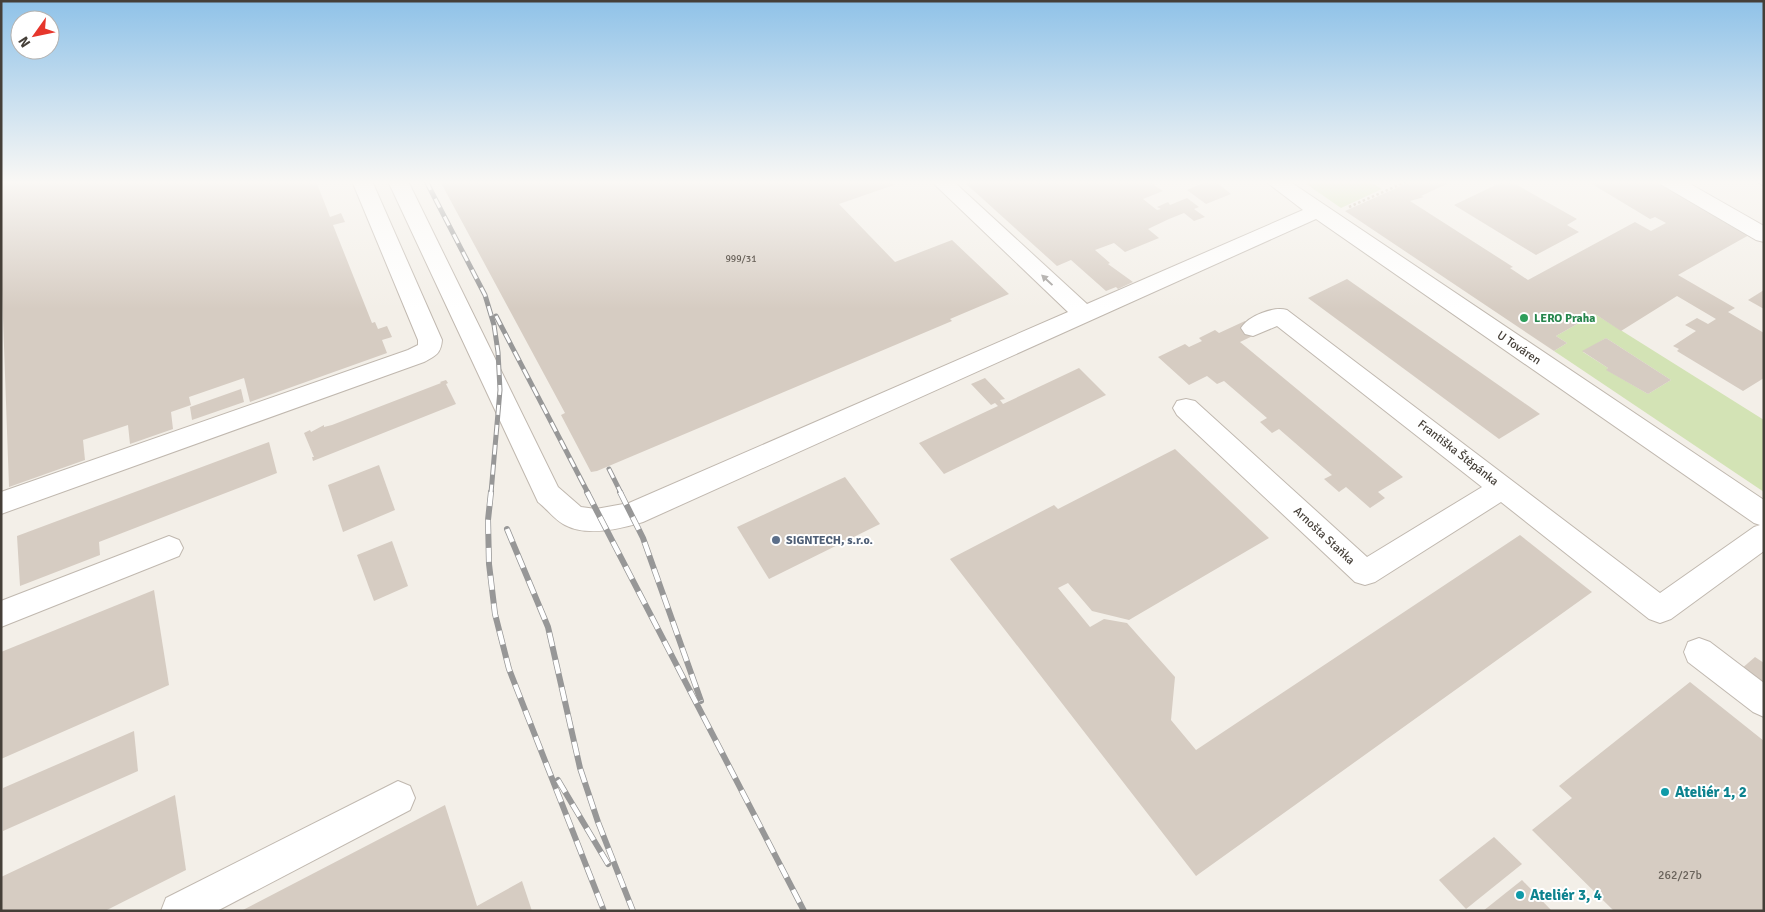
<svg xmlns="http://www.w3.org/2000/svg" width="1765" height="912" viewBox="0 0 1765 912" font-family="Signika,sans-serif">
	<rect width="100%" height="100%" fill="#f3efe8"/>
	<g fill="#d3e3b5" fill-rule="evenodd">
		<polygon points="1302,181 1369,181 1382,189 1341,208"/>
		<path d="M1595 314 1764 420V492L1554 351 1567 343 1556 336ZM1606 338 1671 380 1648 394 1607 370 1608 368 1583 352Z"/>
	</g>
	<g fill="#d6ccc2">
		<polygon points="1,181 316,181 330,217 341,213 345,222 333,225 372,323 375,322 378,329 387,326 392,337 382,340 387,353 250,402 244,378 189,397 191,405 171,412 173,429 130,444 128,425 83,440 85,460 9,487 1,262"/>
		<polygon points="440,181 891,181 894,185 839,204 895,262 952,240 1009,294 950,319 952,321 597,471 591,472 561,415 565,413"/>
		<polygon points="963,181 1155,181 1154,185 1163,191 1143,199 1157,210 1161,209 1157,207 1168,202 1170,205 1187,198 1199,207 1194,209 1205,217 1194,221 1184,213 1169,219 1148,229 1159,238 1125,252 1114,243 1095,250 1110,263 1108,264 1133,282 1118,289 1116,287 1106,291 1071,260 1057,266"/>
		<polygon points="1208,181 1215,181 1231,194 1206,204 1187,190"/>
		<polygon points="1412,181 1453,181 1421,196 1424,197 1410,201 1513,267 1510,268 1528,280 1635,222 1651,231 1666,223 1655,217 1650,219 1587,181 1655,181 1749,235 1678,275 1735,308 1728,312 1764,333 1764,378 1743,391 1677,351 1679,349 1673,346 1696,331 1685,325 1697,318 1708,324 1716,319 1677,296 1621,331 1595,314 1556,336 1567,343 1554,351 1345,211"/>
		<polygon points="1504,181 1510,181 1577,219 1567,225 1579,232 1536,255 1454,205"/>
		<polygon points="1347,279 1540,414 1499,439 1308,298"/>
		<polygon points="1764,290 1764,309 1748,300"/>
		<polygon points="1245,321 1259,333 1240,342 1403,477 1378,492 1385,498 1370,508 1346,487 1339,492 1324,479 1332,475 1279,429 1272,433 1260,422 1267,418 1224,381 1217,384 1207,376 1189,385 1158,357 1185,344 1189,347 1202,341 1199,338 1215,330 1219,333"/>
		<polygon points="1606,338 1671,380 1648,394 1606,370 1608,368 1582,351"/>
		<polygon points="1079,368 1106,395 944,474 919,443 998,406 995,403 991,405 971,384 985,378 1005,399 1000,400 1003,404"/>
		<polygon points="446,380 448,383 446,384 456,404 313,461 312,457 314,457 304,433 310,430 311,432 324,425 324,427 332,425 441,383 440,382"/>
		<polygon points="241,389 244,402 192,420 190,407"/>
		<polygon points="269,442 277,473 99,542 100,555 20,586 17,536"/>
		<polygon points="1175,449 1269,538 1129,620 1092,611 1068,583 1058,588 1090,627 1104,619 1127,623 1175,677 1171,720 1196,750 1520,535 1592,592 1196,876 950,559 1054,505 1058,509"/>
		<polygon points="379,465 395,510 343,532 328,485"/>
		<polygon points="845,477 880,524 769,579 737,527"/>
		<polygon points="392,541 408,586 374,601 357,555"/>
		<polygon points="154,590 169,685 1,759 1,652"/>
		<polygon points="1755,657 1764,663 1764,688 1740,670"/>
		<polygon points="1690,682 1764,741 1764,911 1614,911 1532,830 1572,798 1559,786"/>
		<polygon points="134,731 138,771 3,831 3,788"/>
		<polygon points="175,795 186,870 105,911 1,911 1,877"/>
		<polygon points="445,805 477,906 522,881 532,911 241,911"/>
		<polygon points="1494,837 1522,864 1466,909 1439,880"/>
		<polygon points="1522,880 1552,911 1483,911"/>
	</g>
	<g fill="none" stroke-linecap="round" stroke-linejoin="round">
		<defs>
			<g id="minor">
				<path d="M352 181H372L442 340C441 353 436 356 424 362L1 514V492L408 350 418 345V340Z"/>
				<path d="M388 181H408L558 487 581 507 596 509 629 503 1068 312 931 181H953L1087 304 1303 210 1265 181H1289L1764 500V551L1671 619 1660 623 1649 619 1501 502 1375 582 1365 585 1355 582 1177 415 1173 408 1177 401 1186 399 1195 401 1367 557 1482 487 1277 326 1253 336 1245 334 1241 328C1248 316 1274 306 1287 310L1660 593 1754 527 1760 525 1754 523 1316 219 643 522C620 529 587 537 565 525 555 520 547 509 538 502Z"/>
				<polygon points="1659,181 1685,181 1764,226 1764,242 1756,240 1662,185"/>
				<polygon points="169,536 179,540 183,548 179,556 1,627 1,601"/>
				<polygon points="1699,638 1710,642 1764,683 1764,717 1753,712 1688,662 1684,652 1688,642"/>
				<polygon points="398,781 410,786 415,798 410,810 217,911 161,911 166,898"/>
			</g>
		</defs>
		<use href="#minor" stroke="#c0b8af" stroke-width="2"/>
		<polyline stroke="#beb09e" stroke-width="2.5" stroke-dasharray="2.5 2.5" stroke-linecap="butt" points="1349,207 1408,181"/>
		<use href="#minor" fill="#fff" fill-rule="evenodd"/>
		<defs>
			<g id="rail-far1">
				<polyline points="426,181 485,295 494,325 498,352 500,390 491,493"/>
				<polyline points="1759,181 1764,184"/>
				<polyline points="496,316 588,493"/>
				<polyline points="609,469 621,493"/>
			</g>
			<g id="rail">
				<polyline points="491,492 488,520 489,564 495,614 509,669 604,911"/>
				<polyline points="587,492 804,911"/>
				<polyline points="620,492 643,538 701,701"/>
				<polyline points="507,529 548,627 580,768 598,822 633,911"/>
				<polyline points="558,780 608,864"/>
			</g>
		</defs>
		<use href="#rail-far1" stroke="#979797" stroke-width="5"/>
		<use href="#rail" stroke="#979797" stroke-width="6"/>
		<use href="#rail-far1" stroke="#fff" stroke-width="3" stroke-dasharray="10" stroke-linecap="butt"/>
		<use href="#rail" stroke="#fff" stroke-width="4.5" stroke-dasharray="14" stroke-linecap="butt"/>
	</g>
	<defs><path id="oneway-solid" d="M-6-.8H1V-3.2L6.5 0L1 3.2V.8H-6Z" transform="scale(1.25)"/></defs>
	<use fill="#a29f9c" href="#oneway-solid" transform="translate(1047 280) rotate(-137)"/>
	<linearGradient id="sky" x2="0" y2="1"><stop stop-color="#8fc2e8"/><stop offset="0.59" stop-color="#faf8f5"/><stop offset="1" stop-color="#faf8f5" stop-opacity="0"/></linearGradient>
	<rect width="1765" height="309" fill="url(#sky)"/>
	<circle fill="#2e9e5b" stroke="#fff" stroke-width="2" cx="1524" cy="318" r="5"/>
	<circle fill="#5c6f8a" stroke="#fff" stroke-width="2" cx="776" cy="540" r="5"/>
	<g fill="#0f9aa8" stroke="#fff" stroke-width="2">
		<circle cx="1665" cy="792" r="5"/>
		<circle cx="1520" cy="895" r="5"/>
	</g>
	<g text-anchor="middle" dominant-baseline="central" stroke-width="4" stroke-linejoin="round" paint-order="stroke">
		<g font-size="10" fill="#69625a">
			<text x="741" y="259">999/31</text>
		</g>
		<g font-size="12" font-weight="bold" fill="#27864d" stroke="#fff" text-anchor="start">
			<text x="1534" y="318">LERO Praha</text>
		</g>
		<g font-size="12" fill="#453f38" stroke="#fff">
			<text transform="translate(1519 348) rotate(34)">U Továren</text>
			<text transform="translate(1458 453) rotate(38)">Františka Štěpánka</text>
			<text transform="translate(1324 536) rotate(43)">Arnošta Staňka</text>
		</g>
		<g font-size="12" font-weight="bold" fill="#4e5e75" stroke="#fff" text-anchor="start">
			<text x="786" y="540">SIGNTECH, s.r.o.</text>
		</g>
		<g font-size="12" fill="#69625a">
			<text x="1680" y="875">262/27b</text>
		</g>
		<g font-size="15" font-weight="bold" fill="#0d838f" stroke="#fff" text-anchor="start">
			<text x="1675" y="792">Ateliér 1, 2</text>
			<text x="1530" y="895">Ateliér 3, 4</text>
		</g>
	</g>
	<rect width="1765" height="912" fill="none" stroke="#453f38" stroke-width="5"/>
	<g transform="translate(35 35) rotate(237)"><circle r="24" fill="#ffffff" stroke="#b5b2af"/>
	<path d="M0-4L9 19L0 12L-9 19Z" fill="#e6362c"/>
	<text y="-8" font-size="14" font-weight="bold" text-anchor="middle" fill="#453f38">N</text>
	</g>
</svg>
